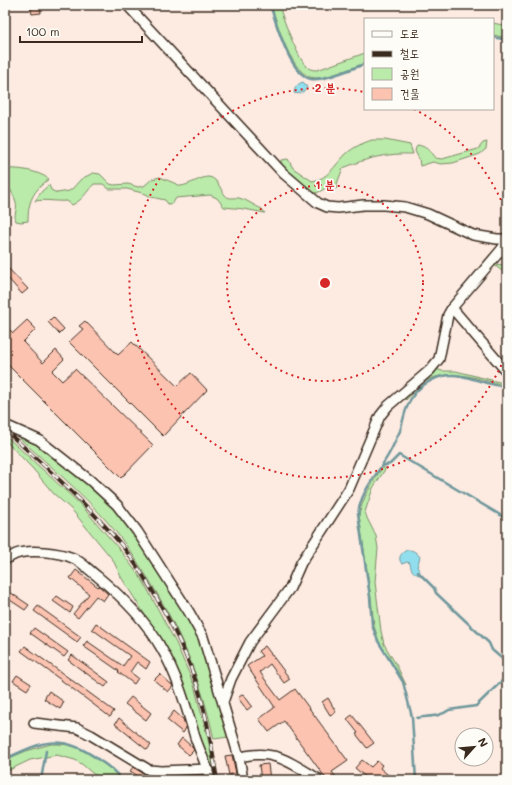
<svg xmlns="http://www.w3.org/2000/svg" width="512" height="785" viewBox="0 0 512 785" font-family="Mali,'Poor Story',sans-serif">
	<rect width="100%" height="100%" fill="#fdebe2"/>
	<filter id="ink" filterUnits="userSpaceOnUse"><feTurbulence type="fractalNoise" baseFrequency=".025" numOctaves="2"/><feDisplacementMap in="SourceGraphic" scale="8" xChannelSelector="R" yChannelSelector="G"/><feConvolveMatrix kernelMatrix="1 2 1 2 8 2 1 2 1" color-interpolation-filters="sRGB"/></filter>
	<g filter="url(#ink)">
		<g fill="#baebaa" stroke="#7a8a64">
			<path d="M271 5H279C282 17 298 58 306 66 309 69 312 70 317 70L365 53V63C353 67 327 79 315 78 291 77 278 24 271 5Z"/>
			<polygon points="493,23 507,26 507,38 493,35"/>
			<path d="M372 140H385L410 145 413 154C386 153 368 158 343 168L338 181 336 189 326 188 317 193 308 192 290 175 281 164V160L288 159 293 168 312 181C328 179 334 166 345 155 353 147 363 143 372 140Z"/>
			<path d="M487 142 486 149 480 154 453 163 441 164 433 162 420 166 419 159 415 151 417 145C426 146 430 151 435 158L442 159 478 149 483 143Z"/>
			<path d="M6 169C20 168 38 171 49 179 33 191 28 201 28 221L21 222 16 221C13 215 18 209 16 202 13 191 2 181 6 169Z"/>
			<path d="M93 173 100 174 110 184 114 185 128 184 138 187 144 186 152 179 160 177 181 186C189 185 201 177 208 177 217 177 220 189 225 195 229 200 234 197 239 198 248 200 254 206 262 209L265 213 244 209 224 207 217 198 210 195 176 198 173 203 168 204 165 200 151 197 146 194 127 189H109L103 184H94C86 192 83 200 72 205L67 201C56 202 46 199 35 201L42 191 49 185 51 190 57 193 69 191 73 188 81 179Z"/>
			<polygon points="493,264 507,265 507,275"/>
			<path d="M436 369 442 371H456L503 383 506 374 507 386C481 380 452 367 426 381 418 385 412 394 406 400L405 394Z"/>
			<path d="M9 429 38 441 116 507 136 533 201 637 229 737 214 739C201 679 181 632 149 580 137 561 125 542 110 525 80 490 43 460 9 429Z"/>
			<polygon points="5,435 80,504 120,550 143,581 176,643 194,685 210,747 216,780 213,780 208,761 145,615 121,577 113,560 72,510 53,493 33,469 8,443 5,439"/>
			<path d="M382 468H386L373 488 365 512 367 518 376 536 378 548 375 582 381 631 384 644 398 668 406 685 379 642 374 626 371 598 359 515C363 497 372 483 382 468Z"/>
			<path d="M51 744C59 744 68 744 75 747 86 751 115 770 121 780H104L92 773 83 765 75 760 57 755 30 760 5 772V760L26 751Z"/>
		</g>
		<g fill="#91dfee" stroke="#6f979b">
			<path d="M303 82 305 84 307 88C303 92 300 95 294 93 295 87 297 84 303 82Z"/>
			<path d="M407 550C414 550 416 552 420 557L417 567 420 571 419 575C412 572 411 570 410 563L407 562 402 564C397 558 401 553 407 550Z"/>
		</g>
		<g fill="none" stroke-linecap="round" stroke-linejoin="round">
			<g stroke="#6f979b" stroke-width="2.5">
				<path d="M270 5C277 24 289 74 311 79 324 81 353 68 365 64"/>
				<polyline points="493,37 507,40"/>
				<polyline points="382,466 390,464 399,455 507,519"/>
				<polyline points="418,572 434,588 436,593 489,643 492,650 507,663"/>
				<path d="M417 718C428 716 440 717 449 710L476 706 507 676"/>
				<path d="M5 759C17 754 29 747 42 744 63 739 82 747 99 760 108 766 116 771 121 780"/>
				<polyline points="41,780 46,751"/>
				<path d="M416 780 412 717 403 682 378 641 372 625 370 597 358 514C361 489 380 472 391 450 394 444 397 437 400 431 403 422 404 413 408 405 414 388 433 376 451 375 461 374 471 379 480 381 489 384 498 385 507 388"/>
			</g>
		</g>
		<g fill="#fcc3b1" stroke="#3b2a1e">
			<polygon points="30,5 40,5 41,13 32,14"/>
			<polygon points="5,265 28,289 22,294 5,275"/>
			<polygon points="53,317 64,329 59,334 48,322"/>
			<polygon points="27,320 36,329 23,342 43,363 56,350 64,359 52,371 62,381 75,369 153,445 121,478 5,362 5,332 9,329 13,333"/>
			<polygon points="85,321 118,355 132,342 177,386 191,373 207,390 163,436 69,342 83,329 79,326"/>
			<polygon points="76,570 98,587 99,586 108,594 103,601 96,596 78,618 73,614 89,594 70,578"/>
			<polygon points="11,593 29,605 25,610 7,598"/>
			<polygon points="57,596 73,607 70,613 53,601"/>
			<polygon points="38,606 81,637 77,642 34,611"/>
			<polygon points="96,623 150,662 146,669 137,662 130,672 138,678 134,684 118,672 119,671 83,646 87,641 123,666 130,656 92,629"/>
			<polygon points="34,628 68,652 64,657 30,633"/>
			<polygon points="25,646 114,711 110,717 61,680 21,651"/>
			<polygon points="265,646 290,679 284,683 270,664 260,672 268,684 280,700 295,689 348,761 332,772 338,780 327,780 284,721 269,732 259,719 274,708 274,706 247,666 262,656 258,651"/>
			<polygon points="72,655 109,682 105,687 68,660"/>
			<polygon points="160,674 172,685 173,686 168,692 154,680"/>
			<polygon points="17,675 31,684 27,690 13,681"/>
			<polygon points="49,691 64,702 60,709 44,699"/>
			<polygon points="243,694 252,706 247,710 238,698"/>
			<polygon points="131,697 151,713 146,720 125,704"/>
			<polygon points="328,698 336,712 330,715 322,702"/>
			<polygon points="174,711 183,719 186,728 183,733 167,720"/>
			<polygon points="352,715 374,743 367,748 356,734 358,733 347,719"/>
			<polygon points="119,718 151,745 147,750 115,724"/>
			<polygon points="182,738 192,747 194,750 189,755 177,745"/>
			<polygon points="232,755 236,773 229,775 225,756"/>
			<polygon points="362,760 371,767 377,761 382,765 380,768 394,780 369,780 355,768"/>
			<polygon points="268,764 270,780 261,780 259,765"/>
			<polygon points="133,767 146,775 152,776 158,780 145,780 130,771"/>
		</g>
		<g fill="none" stroke-linecap="round" stroke-linejoin="round">
			<defs>
				<g id="street">
					<polyline points="127,5 283,173 318,203 327,207 338,208 363,205 384,205 405,207 428,214 473,235 497,239 507,239"/>
					<polyline points="452,308 507,372"/>
					<polyline points="5,425 39,440 91,481 117,505 137,531 189,612 203,637 239,757 243,780"/>
					<path d="M5 560C8 558 12 556 16 554 29 549 59 552 73 558 82 562 89 570 97 576 121 596 145 619 160 646 177 674 186 706 195 737 200 752 207 765 210 780"/>
					<polyline points="223,702 231,679 250,642 290,588 301,563 349,489 380,416 388,406 430,370 439,359 448,315 452,308 501,250 507,241"/>
					<polyline points="34,723 77,728 91,735 149,770 161,771 208,769"/>
					<path d="M239 757C250 755 261 753 273 756 288 759 306 772 320 780"/>
				</g>
			</defs>
			<use href="#street" stroke="#3b2a1e" stroke-width="12"/>
			<use href="#street" stroke="#fdfcf7" stroke-width="9"/>
			<defs>
				<path id="rail" d="M5 430C45 466 84 501 119 542 132 557 142 574 152 590 170 620 186 652 197 685 207 716 212 748 217 780"/>
			</defs>
			<use href="#rail" stroke="#3b2a1e" stroke-width="4"/>
			<use href="#rail" stroke="#fdfcf7" stroke-width="2.5" stroke-dasharray="8" stroke-linecap="butt"/>
		</g>
	</g>
	<g fill="none" stroke="#d62828" stroke-width="2" stroke-dasharray="2 4">
		<circle cx="325" cy="283" r="98"/>
		<path d="M506 354A195 195 0 1 1 364 92M414 109A195 195 0 0 1 506 212"/>
	</g>
	<circle cx="325" cy="283" r="6" fill="#d62828" stroke="#fdfcf7" stroke-width="2"/>
	<g font-size="12" text-anchor="middle" font-weight="bold" fill="#d62828" stroke="#fdfcf7" stroke-width="3.5" stroke-linejoin="round" paint-order="stroke">
		<text x="325" y="92">2 분</text>
		<text x="325" y="189">1 분</text>
	</g>
	<rect width="512" height="785" fill="none" stroke="#fdfcf7" stroke-width="20"/>
	<rect x="10" y="10" width="492" height="765" fill="none" stroke="#3b2a1e" stroke-width="1.5" filter="url(#ink)"/>
	<rect x="364" y="18" width="130" height="92" fill="#fdfcf7" stroke="#afa8a0"/>
	<rect x="372" y="31" width="20" height="6" fill="#fdfcf7" stroke="#afa8a0"/>
	<text x="400" y="38" font-size="12" fill="#3b2a1e">도로</text>
	<rect x="372" y="51" width="20" height="6" fill="#3b2a1e" stroke="#afa8a0"/>
	<text x="400" y="58" font-size="12" fill="#3b2a1e">철도</text>
	<rect x="372" y="68" width="20" height="12" fill="#baebaa" stroke="#afa8a0"/>
	<text x="400" y="78" font-size="12" fill="#3b2a1e">공원</text>
	<rect x="372" y="88" width="20" height="12" fill="#fcc3b1" stroke="#afa8a0"/>
	<text x="400" y="98" font-size="12" fill="#3b2a1e">건물</text>
	<g transform="translate(474 747) rotate(63)"><circle r="19" fill="#fdfcf7" stroke="#afa8a0"/>
	<path d="M0-3L7 15L0 10L-7 15Z" fill="#3b2a1e"/>
	<text y="-6" font-size="11" font-weight="bold" text-anchor="middle" fill="#3b2a1e">N</text>
	</g>
	<path d="M20 36v6h122v-6" fill="none" stroke="#3b2a1e" stroke-width="2"/>
	<text x="26" y="36" font-size="12" fill="#3b2a1e" stroke="#fdfcf7" stroke-width="3" paint-order="stroke">100 m</text>
</svg>
